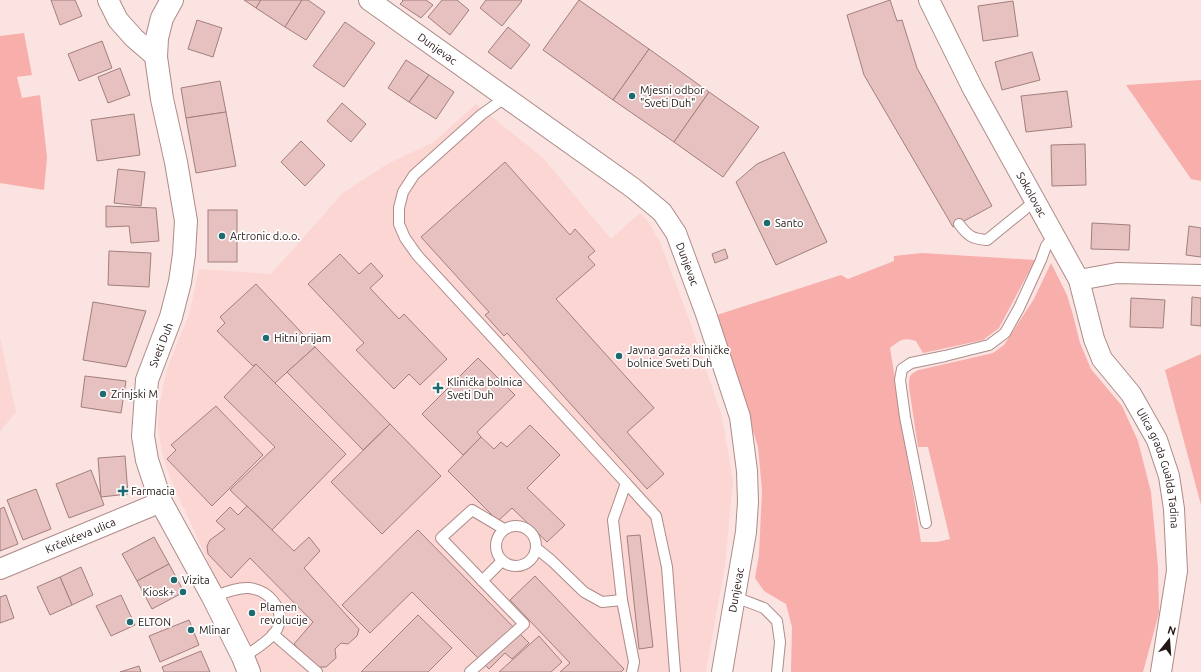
<svg xmlns="http://www.w3.org/2000/svg" width="1201" height="672" viewBox="0 0 1201 672" font-family="Ubuntu,sans-serif">
	<rect width="100%" height="100%" fill="#fae3e1"/>
	<g fill="#fbd6d3">
		<polygon points="476,104 543,158 611,239 640,213 647,220 660,242 690,322 722,417 733,481 725,565 706,672 262,672 213,572 170,478 162,452 158,428 159,407 167,369 189,315 199,269 271,274 343,193 389,163 434,142"/>
		<polygon points="0,338 16,412 0,431"/>
	</g>
	<g fill="#f8aeab">
		<polygon points="24,33 32,75 17,77 22,98 40,95 47,157 44,190 0,183 0,36"/>
		<polygon points="1201,80 1201,181 1191,179 1126,85"/>
		<path d="M922 253 1035 260 999 328 983 340 923 353 916 341C904 337 900 340 890 348L921 542H937L950 539 928 447H918L909 387C909 377 909 374 919 370L993 353 1004 345 1034 299 1051 263 1067 295 1073 315 1080 343 1091 369 1122 406 1138 441 1151 492 1158 567 1159 613 1143 672H791L792 627 786 604 764 591 755 578 759 555 762 490 758 447 717 315 841 275 848 279 894 261V256Z"/>
		<polygon points="1201,354 1201,505 1165,370"/>
	</g>
	<g fill="#e6c1bf" stroke="#a27f7d">
		<polygon points="51,0 75,0 82,16 60,25"/>
		<polygon points="244,0 261,0 256,8"/>
		<polygon points="261,0 302,0 285,27 256,8"/>
		<polygon points="302,0 308,0 325,12 306,40 285,27"/>
		<polygon points="402,0 426,0 433,5 421,18 400,4 403,1"/>
		<polygon points="442,0 457,0 469,10 450,35 428,17"/>
		<polygon points="486,0 521,0 522,1 502,26 480,8"/>
		<polygon points="579,0 649,49 613,100 543,50"/>
		<polygon points="890,0 897,21 902,20 917,68 992,206 953,227 864,75 847,15"/>
		<polygon points="1013,1 1018,36 983,41 978,6"/>
		<polygon points="197,20 222,28 213,57 188,49"/>
		<polygon points="345,22 375,43 344,87 313,66"/>
		<polygon points="508,27 530,45 511,69 488,52"/>
		<polygon points="102,41 112,68 79,81 68,54"/>
		<polygon points="649,49 709,92 674,142 613,100"/>
		<polygon points="1032,52 1040,80 1002,90 995,62"/>
		<polygon points="406,60 429,75 409,102 388,88"/>
		<polygon points="120,68 130,95 108,103 98,77"/>
		<polygon points="429,75 454,92 436,119 409,102"/>
		<polygon points="220,81 226,112 186,118 181,88"/>
		<polygon points="1067,91 1072,127 1026,132 1021,96"/>
		<polygon points="709,92 759,127 723,177 674,142"/>
		<polygon points="342,103 366,124 351,142 327,121"/>
		<polygon points="226,112 236,166 196,173 186,118"/>
		<polygon points="134,114 140,155 97,161 91,120"/>
		<polygon points="301,141 325,165 305,186 281,162"/>
		<polygon points="1085,144 1086,185 1052,186 1051,145"/>
		<polygon points="784,152 827,242 776,265 736,182 757,164"/>
		<polygon points="505,162 570,235 575,229 595,251 588,257 595,265 556,299 654,408 627,432 664,474 647,489 507,333 504,336 485,315 489,312 421,237"/>
		<polygon points="118,169 145,172 141,206 114,203"/>
		<polygon points="106,206 156,208 159,241 131,243 129,226 106,227"/>
		<rect x="208" y="210" width="29" height="52"/>
		<polygon points="1092,223 1130,225 1129,250 1091,249"/>
		<polygon points="1189,226 1201,228 1201,257 1186,255"/>
		<polygon points="725,249 728,258 715,263 712,254"/>
		<polygon points="109,251 151,253 149,287 108,285"/>
		<polygon points="340,254 359,274 371,263 383,276 370,288 399,319 404,314 447,359 420,385 409,374 394,389 356,350 364,343 308,284"/>
		<polygon points="256,284 315,347 275,383 256,364 253,366 217,331 225,323 220,317"/>
		<polygon points="1192,297 1201,298 1201,326 1191,325"/>
		<polygon points="1131,298 1165,300 1163,328 1130,327"/>
		<polygon points="93,302 146,311 126,367 83,360"/>
		<polygon points="315,347 390,424 363,450 287,372"/>
		<polygon points="478,358 515,395 477,432 481,437 463,455 422,414"/>
		<polygon points="256,364 346,454 272,530 230,490 275,447 224,397"/>
		<polygon points="85,376 126,381 121,413 81,407"/>
		<polygon points="216,406 263,455 212,506 167,459 176,450 171,445"/>
		<polygon points="390,424 441,476 382,534 331,482"/>
		<polygon points="530,425 560,455 527,488 565,525 547,542 512,508 498,521 448,471 481,437 494,449 501,442 507,447"/>
		<polygon points="125,456 128,494 101,497 98,458"/>
		<polygon points="91,470 104,505 69,518 56,484"/>
		<polygon points="36,489 51,529 23,540 7,500"/>
		<polygon points="247,506 294,551 309,537 320,551 304,568 359,629 357,636 348,644 341,643 335,649 336,658 326,667 316,667 294,644 313,622 250,558 231,578 208,554 207,546 210,540 225,529 216,521 230,507 238,515"/>
		<polygon points="4,507 18,544 0,551 0,509"/>
		<polygon points="418,530 529,643 512,659 505,653 489,669 412,592 370,633 342,605"/>
		<polygon points="640,535 653,647 639,649 627,536"/>
		<polygon points="154,537 169,564 137,581 122,554"/>
		<polygon points="169,564 184,592 152,609 137,581"/>
		<polygon points="81,567 93,595 72,605 60,577"/>
		<polygon points="535,576 624,669 621,672 560,672 570,663 510,600"/>
		<polygon points="60,577 72,605 50,615 37,587"/>
		<polygon points="6,595 14,618 0,623 0,597"/>
		<polygon points="121,595 135,625 111,636 96,606"/>
		<polygon points="418,615 452,648 428,672 361,672"/>
		<polygon points="189,620 199,645 160,662 149,636"/>
		<polygon points="539,636 562,662 551,672 499,672"/>
		<polygon points="201,651 210,672 164,672 162,667"/>
		<polygon points="139,666 141,672 120,672"/>
	</g>
	<g fill="none" stroke-linecap="round" stroke-linejoin="round">
		<defs>
			<g id="lane">
				<polyline points="506,97 481,115 414,175 403,192 399,208 399,224 405,238 417,255 626,483 613,520 622,600 634,662 632,672"/>
				<path d="M959 224C968 236 972 239 987 240L1035 201"/>
				<polyline points="626,483 656,516 667,567 675,672"/>
				<polyline points="926,523 905,417 900,380 902,369 911,363 945,356 989,345 1005,333 1019,308 1041,260 1046,246 1054,235"/>
				<circle cx="516" cy="546" r="20"/>
				<polyline points="536,548 552,561 584,592 602,602 622,600"/>
				<polyline points="482,581 502,561"/>
				<path d="M213 597C224 593 237 587 249 588 267 590 285 607 278 627 274 638 253 651 243 657"/>
				<polyline points="735,597 764,608 777,621 780,642 777,672"/>
				<polyline points="273,634 317,672"/>
				<polyline points="470,672 524,624 441,538 472,510 504,529"/>
			</g>
			<g id="street">
				<polyline points="108,0 118,20 134,38 156,57"/>
				<path id="s1" d="M369 0 633 188 662 212 676 233 706 314 740 417 747 471 748 502 746 532 722 672"/>
				<path id="s2" d="M929 0 973 89 1079 280 1094 339 1102 359 1131 394 1157 440 1169 476 1174 509 1177 571 1161 672"/>
				<polyline points="1079,280 1117,273 1201,275"/>
				<path id="s3" d="M0 569 161 502"/>
			</g>
			<polyline id="secondary" points="172,0 162,18 157,38 156,57 162,99 176,162 186,221 184,254 180,282 171,317 147,380 143,436 147,460 161,502 213,597 243,657 249,672"/>
		</defs>
		<use href="#lane" stroke="#ae8b89" stroke-width="12"/>
		<use href="#street" stroke="#ae8b89" stroke-width="22"/>
		<use href="#secondary" stroke="#ae8b89" stroke-width="24"/>
		<use href="#lane" stroke="#fff" stroke-width="10"/>
		<use href="#street" stroke="#fff" stroke-width="20"/>
		<use href="#secondary" stroke="#fff" stroke-width="22"/>
	</g>
	<g fill="#1e6a70" stroke="#fff" stroke-width="1.5">
		<circle cx="632" cy="96" r="4"/>
		<circle cx="767" cy="223" r="4"/>
		<circle cx="222" cy="236" r="4"/>
		<circle cx="266" cy="338" r="4"/>
		<circle cx="619" cy="356" r="4"/>
		<path d="M436 382h4v4h4v4h-4v4h-4v-4h-4v-4h4z"/>
		<circle cx="103" cy="394" r="4"/>
		<path d="M121 485h4v4h4v4h-4v4h-4v-4h-4v-4h4z"/>
		<circle cx="174" cy="580" r="4"/>
		<circle cx="183" cy="592" r="4"/>
		<circle cx="252" cy="613" r="4"/>
		<circle cx="130" cy="622" r="4"/>
		<circle cx="191" cy="630" r="4"/>
	</g>
	<g text-anchor="middle" dominant-baseline="central" stroke-width="3.5" stroke-linejoin="round" paint-order="stroke">
		<g font-size="11" fill="#231615" stroke="#fff">
			<text stroke="none"><textPath href="#s1" startOffset="84">Dunjevac</textPath></text>
			<text stroke="none"><textPath href="#s2" startOffset="220">Sokolovac</textPath></text>
			<text stroke="none"><textPath href="#s1" startOffset="420">Dunjevac</textPath></text>
			<text transform="translate(161 345) rotate(-69)">Sveti Duh</text>
			<text stroke="none"><textPath href="#s2" startOffset="526">Ulica grada Gualda Tadina</textPath></text>
			<text stroke="none"><textPath href="#s3" startOffset="87">Krčelićeva ulica</textPath></text>
			<text transform="translate(736 590) rotate(-80)">Dunjevac</text>
		</g>
		<g font-size="11" fill="#231615" stroke="#fff" text-anchor="start">
			<text x="640" y="90">Mjesni odbor<tspan x="640" dy="13">"Sveti Duh"</tspan></text>
			<text x="775" y="223">Santo</text>
			<text x="230" y="236">Artronic d.o.o.</text>
			<text x="274" y="338">Hitni prijam</text>
			<text x="627" y="350">Javna garaža kliničke<tspan x="627" dy="13">bolnice Sveti Duh</tspan></text>
			<text x="447" y="382">Klinička bolnica<tspan x="447" dy="13">Sveti Duh</tspan></text>
			<text x="111" y="394">Zrinjski M</text>
			<text x="131" y="491">Farmacia</text>
			<text x="182" y="580">Vizita</text>
			<text x="175" y="592" text-anchor="end">Kiosk+</text>
			<text x="260" y="607">Plamen<tspan x="260" dy="13">revolucije</tspan></text>
			<text x="138" y="622">ELTON</text>
			<text x="199" y="630">Mlinar</text>
		</g>
	</g>
	<g transform="translate(1169 640) rotate(17)" stroke="#ffffff" stroke-width="3" paint-order="stroke">
	<path d="M0-3L7 15L0 10L-7 15Z" fill="#231615"/>
	<text y="-6" font-size="11" font-weight="bold" text-anchor="middle" fill="#231615">N</text>
	</g>
</svg>
